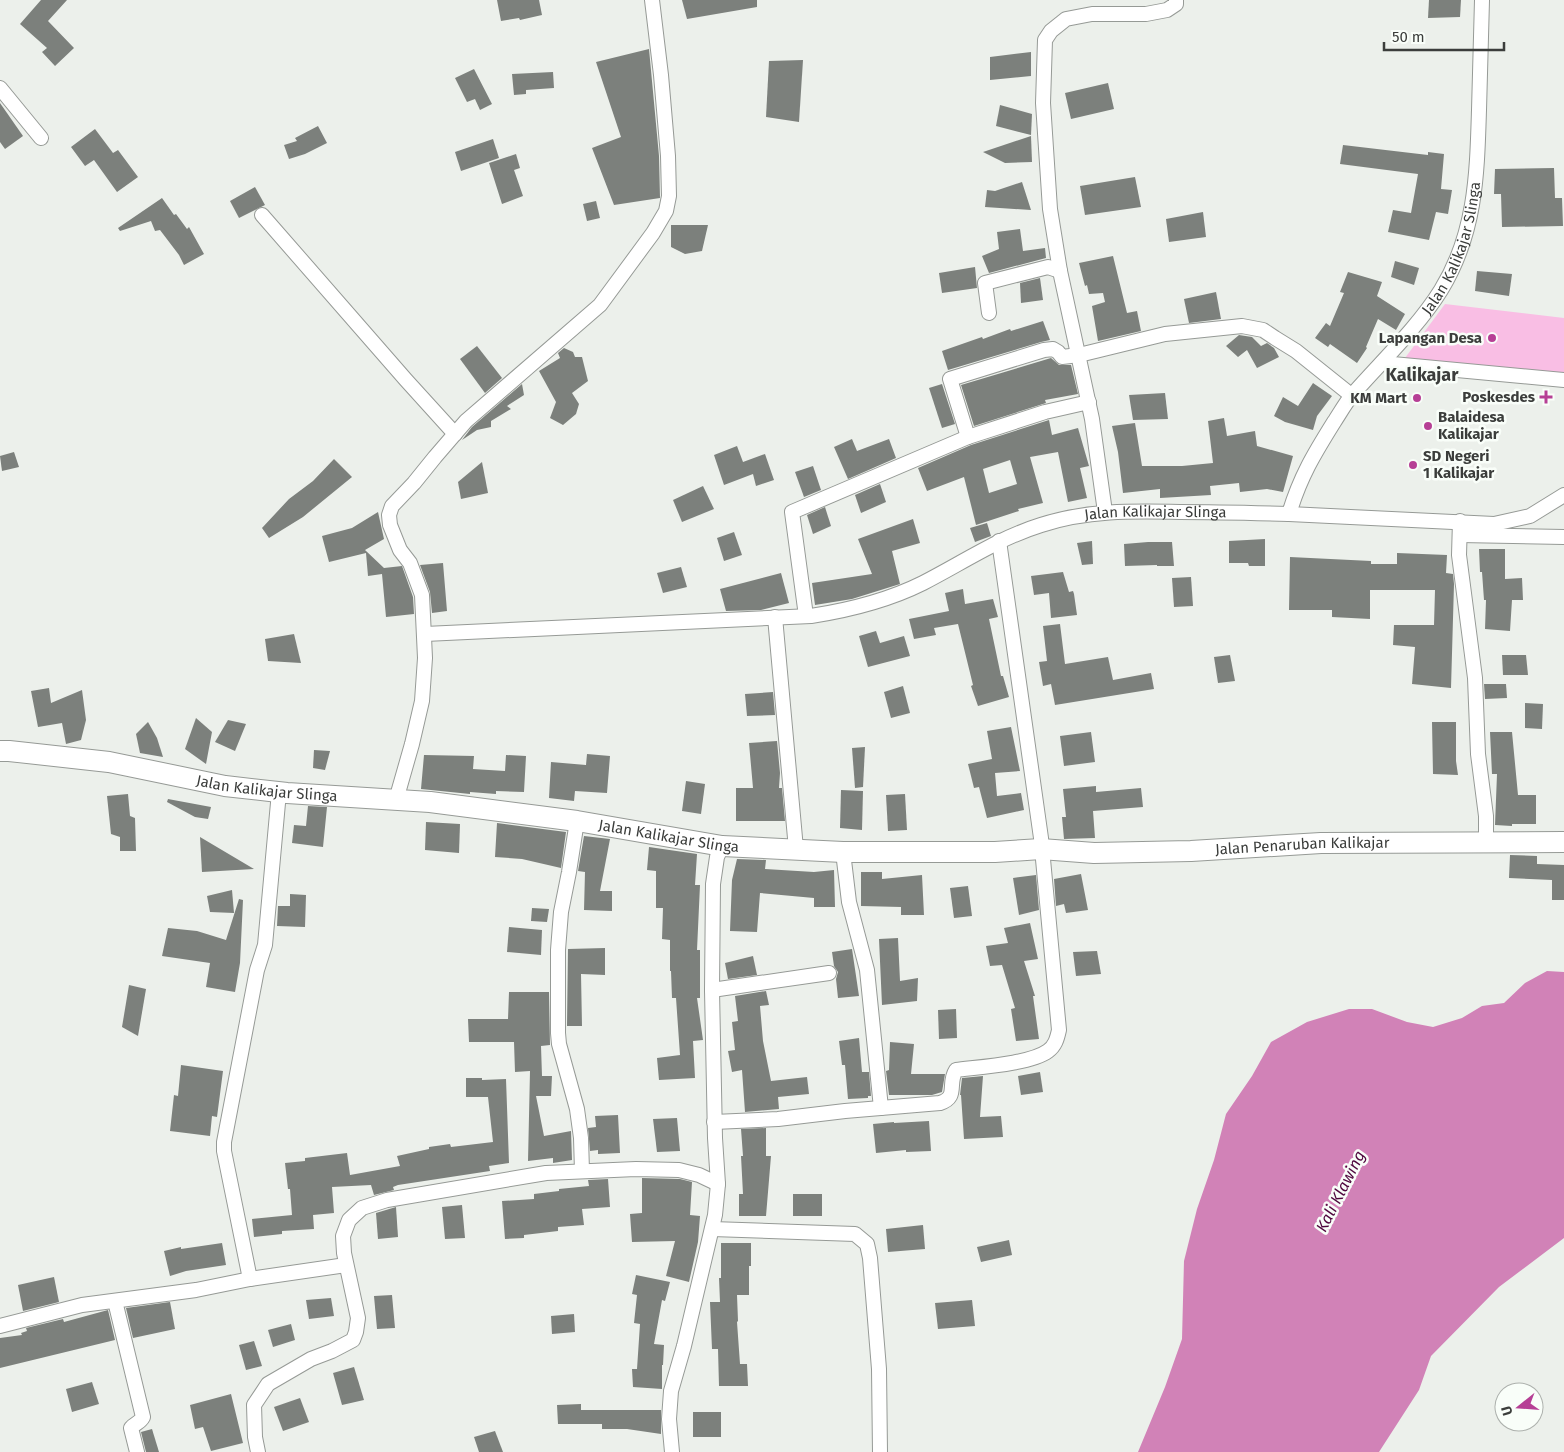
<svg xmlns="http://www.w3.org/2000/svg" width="1564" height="1452" font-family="'Fira Sans',sans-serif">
<rect width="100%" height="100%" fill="#ecf0eb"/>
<!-- green -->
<path fill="#f9bee4" d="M1445 304 1564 318V375L1405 358Z"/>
<!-- water -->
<path fill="#d182b7" d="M1547 971 1564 972V1238L1499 1287 1431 1356 1419 1390 1379 1452H1138L1165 1387 1182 1339 1184 1261 1197 1209 1214 1160 1226 1114 1252 1076 1271 1042 1307 1022 1349 1009H1372L1407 1022 1433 1027 1462 1018 1482 1006 1504 1003 1525 983Z"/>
<!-- building -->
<g fill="#7c807c" fill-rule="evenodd">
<path d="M41 0H67L48 21 74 48 55 66 42 52 47 48 20 24Z"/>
<path d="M497 0H539L542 15 520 20 519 18 501 21Z"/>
<path d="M682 0H757V7L687 19Z"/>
<path d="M1429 0H1461L1460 17 1428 18Z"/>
<path d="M649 49 659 156 660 198 614 205 592 148 621 137 596 62Z"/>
<path d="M1031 52V76L990 80V57Z"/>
<path d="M803 60 799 122 766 117 769 61Z"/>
<path d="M474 69 492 104 480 110 475 99 467 102 455 78Z"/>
<path d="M553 72 554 88 526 90V94L514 95 512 74Z"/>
<path d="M1108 83 1114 109 1071 119 1065 93Z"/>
<path d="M0 103 23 136 5 149 0 142Z"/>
<path d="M1000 105 1032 114 1031 135 996 126Z"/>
<path d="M318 126 327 143 305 154 289 159 284 145 297 141 295 138Z"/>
<path d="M95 129 113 153 118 150 138 177 117 192 94 160 85 166 71 147Z"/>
<path d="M1031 136 1032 162 1005 163 983 152Z"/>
<path d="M493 139 499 158 461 171 455 152Z"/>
<path d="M1343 145 1428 155V152L1444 154 1441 189 1452 190 1448 214 1436 212 1429 240 1388 232 1393 210 1411 213 1418 174 1340 164Z"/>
<path d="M516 154 520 168 514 170 523 196 502 204 489 163Z"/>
<path d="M1554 168 1555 198H1562L1563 226 1502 227 1501 194H1494L1495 169Z"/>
<path d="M1135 177 1141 207 1085 215 1080 186Z"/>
<path d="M1022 182 1031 210 985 207 987 190 995 191Z"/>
<path d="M255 187 265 205 239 218 230 201Z"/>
<path d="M162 198 174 215 176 214 187 229 189 227 204 254 184 265 179 255 160 230 155 231 151 221 120 231 118 228Z"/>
<path d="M596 201 600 218 587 221 583 204Z"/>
<path d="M1203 212 1206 237 1169 242 1166 219Z"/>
<path d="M671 225H708L702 251 685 254 671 247Z"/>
<path d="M1020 229 1023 251 1045 248 1046 258 989 273 982 256 999 249 997 232Z"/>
<path d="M1113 256 1127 313 1137 311 1141 331 1098 341 1092 306 1105 302 1103 293 1089 294 1087 285 1085 286 1079 263Z"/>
<path d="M1395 261 1419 268 1414 285 1391 277Z"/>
<path d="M975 267 977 288 942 293 939 273Z"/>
<path d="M1477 271 1512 274 1509 296 1475 291Z"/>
<path d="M1348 272 1382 282 1377 296 1405 314 1396 330 1378 319 1366 347 1367 348 1357 363 1330 344 1328 347 1315 338 1326 323 1330 326 1344 293 1340 292Z"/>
<path d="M1040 278 1043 300 1021 303 1020 283Z"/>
<path d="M1216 292 1221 319 1189 323 1184 299Z"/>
<path d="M1043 321 1050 340 1041 342 948 370 942 351 982 337 983 339 1010 329 1011 331Z"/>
<path d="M1239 335 1252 337 1261 346 1267 343 1274 348 1279 357 1257 368 1247 350 1238 357 1226 346Z"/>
<path d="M477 346 502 378 485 393 460 359Z"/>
<path d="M564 348 573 352 575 357H582L588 381 572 393 579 404 576 414 563 425 550 418 556 402 539 371 560 358 558 353Z"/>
<path d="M1051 358 1059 365H1071L1078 394 1045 400 1046 403 974 426 961 385Z"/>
<path d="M1313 383 1332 396 1317 416 1313 430 1285 422 1274 416 1283 397 1298 406Z"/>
<path d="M522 384 524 395 507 406 511 409 491 421V427L477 430 462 440 472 427Z"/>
<path d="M942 384 955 424 942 428 929 388Z"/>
<path d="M1165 393 1168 419 1133 420 1129 395Z"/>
<path d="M1224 418 1227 436 1255 431 1257 446 1293 456 1283 492 1267 489 1240 492 1239 483 1210 486 1211 495 1160 498V489L1123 493 1118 452 1112 426 1135 423 1142 466H1182L1213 463 1208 421Z"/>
<path d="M1049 420 1052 435 1078 428 1089 466 1080 468 1087 498 1068 502 1058 452 1030 457 1043 503 1018 509 1019 511 976 525 964 477 927 491 918 468 971 445ZM1010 460 1017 484 989 493 983 469Z"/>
<path d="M852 439 857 451 889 439 896 458 848 479 834 447Z"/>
<path d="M737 446 743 462 765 454 774 480 756 486 753 474 724 485 714 455Z"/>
<path d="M14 452 19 467 2 471 0 456Z"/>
<path d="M334 459 352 477 303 517 269 538 262 528 289 499 313 481Z"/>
<path d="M482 462 488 493 461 499 458 482Z"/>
<path d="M813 466 821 490 804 497 795 472Z"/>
<path d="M880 484 886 502 861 513 855 495Z"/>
<path d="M703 486 714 509 682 522 673 500Z"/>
<path d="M825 507 831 526 813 534 807 515Z"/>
<path d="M378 512 384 539 365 550 384 568 402 566 413 597 414 614 386 617 382 574 368 576 366 553 329 562 322 536 352 528Z"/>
<path d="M913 519 920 543 892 551 900 584 852 599 815 605 812 583 872 574 858 539Z"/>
<path d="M987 523 991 536 975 542 970 528Z"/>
<path d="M734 532 742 555 724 561 717 538Z"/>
<path d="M1265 539V566H1249L1248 563H1229V541Z"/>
<path d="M1092 541 1093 564 1082 565 1077 543Z"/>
<path d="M1148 542H1172L1174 566H1157V565L1125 566 1124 544Z"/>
<path d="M1479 549H1505V579L1522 578 1523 600H1512L1510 631 1485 629 1486 600H1484L1482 572H1480Z"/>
<path d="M1397 553 1447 555 1446 573 1453 574 1454 584 1451 688 1412 684 1415 647 1393 645 1394 625H1434L1435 590H1370V619L1332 617V610H1289L1290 557 1371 561V564H1397Z"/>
<path d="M443 563 447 611 432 613 430 592 420 565Z"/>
<path d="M681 567 687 587 663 593 657 573Z"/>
<path d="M1063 572 1069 592 1073 591 1074 594 1077 615 1051 618 1049 593 1034 595 1031 576Z"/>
<path d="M781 573 789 603 761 610 726 611 720 589Z"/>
<path d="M1191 577 1193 606 1174 607 1172 578Z"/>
<path d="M963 589 965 604 993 599 998 617 989 619 1001 676H1003L1009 697 978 706 971 686 973 685 958 624 934 628 936 635 914 639 909 619 949 611 945 593Z"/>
<path d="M1060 624 1065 664 1108 657 1113 680 1151 673 1154 689 1055 705 1051 684 1043 686 1039 662 1047 661 1043 626Z"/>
<path d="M876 631 880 643 904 636 910 656 868 667 859 636Z"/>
<path d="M294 634 301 663 268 661 265 639Z"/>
<path d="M1230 655 1235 681 1218 683 1214 657Z"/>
<path d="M1502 655H1526L1528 675H1503Z"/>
<path d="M1484 684H1506L1507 698 1485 699Z"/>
<path d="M903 686 910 713 891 718 884 692Z"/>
<path d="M49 688 51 703 82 690 86 720 81 740 66 744 62 723 38 727 31 691Z"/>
<path d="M773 692 775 715 747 716 745 694Z"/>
<path d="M1525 703 1543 704 1542 729 1525 728Z"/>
<path d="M196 718 212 732 206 764 185 749Z"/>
<path d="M228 720 246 724 235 751 215 742Z"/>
<path d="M148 722 157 738 163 757 140 753 136 734Z"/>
<path d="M1432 722H1456V761L1458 775 1433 774Z"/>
<path d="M1011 727 1020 771 995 773 997 796 1021 793 1024 810 987 818 979 787 974 788 968 764 992 759 987 731Z"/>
<path d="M1091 732 1095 762 1064 766 1060 736Z"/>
<path d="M1490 732H1512L1518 795H1536V824H1512V826L1495 825 1497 774H1492Z"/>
<path d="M777 741 780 773 779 788H782L785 821H736V788H753L749 743Z"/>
<path d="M865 747 863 787 855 788 852 748Z"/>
<path d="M314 750 330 751 325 770 313 768Z"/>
<path d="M587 754 610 756 607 793 575 791 574 801 549 798 551 762 586 765Z"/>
<path d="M424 755 474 756 473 769 505 771 506 755 526 756 524 792 496 791V794L470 792V794L421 789Z"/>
<path d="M686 781 705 784 701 814 682 811Z"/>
<path d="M1096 786V792L1141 788 1143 807 1093 811 1095 838 1064 839 1062 817H1066L1063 789Z"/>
<path d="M841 790 863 791 862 830 840 828Z"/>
<path d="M128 794 130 816 135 818 136 851H120V837L111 834 107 796Z"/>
<path d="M905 794 907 830 888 831 886 795Z"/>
<path d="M168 799 211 807 208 819 195 817 167 802Z"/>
<path d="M308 806 327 807 323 847 292 843 294 825 306 826Z"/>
<path d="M426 822 460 824 459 853 425 850Z"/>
<path d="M497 823 566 832 561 868 522 859 495 857Z"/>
<path d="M584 836 610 839 600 891H612V911L584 910 585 872 578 871Z"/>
<path d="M200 837 254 869 202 872Z"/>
<path d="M649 847 697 854 695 885H700L697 950H700V998H697L703 1040 693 1041 695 1078 659 1080 657 1058 680 1055 676 998H672L671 971H670V940L662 939 663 908H656V871L647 870Z"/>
<path d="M1510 855 1537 856V864L1564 865V900H1552V880L1509 878Z"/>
<path d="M737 859 766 860 765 869 814 872 834 870 835 907H814V898L760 893 757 932 730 931 732 880Z"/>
<path d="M861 872H882V879L922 875 924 915H901V907L861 906Z"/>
<path d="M1081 874 1088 910 1066 913 1064 904 1056 906 1054 879Z"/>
<path d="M1036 875 1039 910 1019 915 1013 878Z"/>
<path d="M968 886 972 916 954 918 950 888Z"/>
<path d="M232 890 234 913 210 912 207 896Z"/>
<path d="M290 894 306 895 305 927 277 926 278 906H290Z"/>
<path d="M239 899 243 900 240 963 235 992 206 987 210 963 162 956 168 928 197 931 226 940Z"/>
<path d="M532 908 549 909 547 922 531 921Z"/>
<path d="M1030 923 1038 959 1024 961 1035 996H1033L1039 1039 1016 1041 1011 1009 1015 1008 1002 965 990 966 986 946 1008 943 1004 928Z"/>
<path d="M509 927 542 930 541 955 507 952Z"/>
<path d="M898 938 900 981 918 978 917 1001 882 1005 879 939Z"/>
<path d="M605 948V975L581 974 582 1026H567L568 949Z"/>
<path d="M852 949 859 996 838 998 836 979 838 972 834 966 832 952Z"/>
<path d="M1097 951 1101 974 1076 976 1073 952Z"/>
<path d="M753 956 757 975 728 979 725 963Z"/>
<path d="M129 985 146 989 138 1036 122 1027Z"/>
<path d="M766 991 769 1005 760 1006 763 1041 771 1081 807 1077 809 1094 778 1097 779 1109 745 1112 742 1070 732 1072 728 1051 735 1050 732 1022 738 1021 735 996Z"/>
<path d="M509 992H549L550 1045 541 1046 542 1076H552L551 1096H536L544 1136 571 1131 572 1160 553 1163V1158L528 1161 530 1071 515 1072 514 1042H469L468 1019H508Z"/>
<path d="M956 1009 957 1038 939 1039 938 1010Z"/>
<path d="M859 1038 862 1072H869L871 1096H868V1098L848 1099 845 1065H842L839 1041Z"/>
<path d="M890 1042 914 1044 911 1074H945L942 1092 932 1095H889L886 1071 889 1070Z"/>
<path d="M181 1065 223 1071 217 1117 212 1116 210 1136 170 1131 174 1095 178 1096Z"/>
<path d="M1040 1072 1043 1092 1021 1095 1018 1076Z"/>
<path d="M983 1076 980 1117 1001 1116 1003 1137 964 1139 961 1095H960L962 1078Z"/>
<path d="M466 1078H482V1080L506 1079 509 1163 489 1166 490 1171 398 1185 393 1187 394 1190 374 1195 371 1185 332 1187 334 1213 313 1215 314 1229 282 1231V1234L254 1237 252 1219 292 1215 290 1189H288L285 1163 305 1161V1158L347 1153 350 1175 400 1166 397 1156 429 1149V1147L450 1144 451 1147 493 1142 488 1097H466Z"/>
<path d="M618 1115 620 1153 598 1154V1150L590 1151 588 1128 596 1127 595 1116Z"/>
<path d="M677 1118 680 1151 657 1152 653 1119Z"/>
<path d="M929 1121 931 1151 906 1152V1150L876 1153 873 1124 894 1122V1123Z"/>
<path d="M766 1128V1156H771L766 1216H739V1194H743L741 1156H743L741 1129Z"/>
<path d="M642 1178 680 1179 692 1182 690 1215 700 1216 698 1242 689 1282 666 1276 675 1241 632 1242 630 1214 642 1213Z"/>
<path d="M608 1179 610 1207 582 1209 584 1225 558 1227V1231L524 1235V1238L505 1239 502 1201 534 1199V1194L559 1191V1189L589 1186 588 1180Z"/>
<rect x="793" y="1194" width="29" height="22"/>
<path d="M462 1205 465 1238 445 1239 442 1207Z"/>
<path d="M396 1207 398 1237 378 1239 376 1213Z"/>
<path d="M923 1225 925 1249 888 1252 886 1229Z"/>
<path d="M1009 1240 1012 1255 981 1262 977 1247Z"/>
<path d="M222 1243 226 1265 186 1271 170 1276 164 1251 181 1247V1249Z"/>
<path d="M721 1243H751V1266H749V1295H737L738 1321 737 1322 740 1364H747L748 1386H719L718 1349H712L710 1302H720L719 1278H721Z"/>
<path d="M636 1275 670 1282 665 1301 662 1300 654 1344 664 1345 663 1365H662V1389L633 1387 632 1369H637L640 1324 634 1323 637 1295 632 1294Z"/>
<path d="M54 1277 59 1302 23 1311 18 1285Z"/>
<path d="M392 1295 395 1328 377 1329 374 1296Z"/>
<path d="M331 1298 334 1316 309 1319 306 1300Z"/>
<path d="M972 1300 975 1326 938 1329 935 1303Z"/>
<path d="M170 1302 175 1329 133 1338 126 1308Z"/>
<path d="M108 1310 115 1340 0 1368V1338L22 1335 21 1333 27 1331 26 1328 63 1319 64 1322Z"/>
<path d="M574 1314 575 1332 552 1334 551 1316Z"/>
<path d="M291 1324 295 1340 273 1347 268 1330Z"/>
<path d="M254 1341 262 1366 246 1370 239 1345Z"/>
<path d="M354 1367 364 1400 342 1405 333 1373Z"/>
<path d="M92 1382 99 1404 72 1412 66 1389Z"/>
<path d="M231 1394 243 1443 211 1451 203 1427 195 1429 190 1405Z"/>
<path d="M300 1398 309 1422 283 1431 274 1407Z"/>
<path d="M581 1404V1410H661V1434L627 1429H602V1424H558L557 1405Z"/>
<rect x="693" y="1412" width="28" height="25"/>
<path d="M152 1429 159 1452H146L141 1432Z"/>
<path d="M495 1431 503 1452H479L474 1437Z"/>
</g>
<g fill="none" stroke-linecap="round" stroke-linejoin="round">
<!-- street casing -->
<g stroke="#969a96" stroke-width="16">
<g id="street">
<path d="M0 88 41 138"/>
<path d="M262 215 406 380 455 434"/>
<path d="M989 313 985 283 1048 267 1060 271"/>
<path d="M1382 363 1564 380"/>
<path d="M968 437 950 379 1044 350 1053 349 1058 352 1062 357 1079 355 1165 334 1242 326 1263 330 1275 338 1296 351 1351 395"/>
<path d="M1105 512 1092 419 1060 271 1050 209 1043 103 1045 40 1051 31 1066 19 1092 14H1146L1167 10 1176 4V0"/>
<path d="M1289 514 1494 524 1530 516 1564 495"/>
<path d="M1460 521 1459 555 1475 678 1478 754 1486 816V842"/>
<path d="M1460 535 1564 537"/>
<path d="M806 616 792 512 968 437 1045 412 1089 402"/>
<path d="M775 617 796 849"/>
<path id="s1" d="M425 634 811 616C850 610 887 601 923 583 962 563 999 538 1041 525 1087 510 1132 511 1180 512 1216 512 1253 513 1289 514 1300 477 1314 454 1334 422 1340 413 1346 402 1353 394 1382 361 1418 327 1441 290 1476 233 1477 174 1479 110 1480 73 1481 37 1482 0"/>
<path d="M396 800 412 744 422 701 425 658 422 595 410 563 400 550 390 525 389 515 392 506 414 483 435 457 466 421 600 305 653 233 666 211 669 196 668 156 661 75 652 0"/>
<path d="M577 821 569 872 561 912 558 950V1033L559 1044 577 1109 581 1138 582 1171"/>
<path d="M843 852 849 902 867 970 881 1108"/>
<path d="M712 990 829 973"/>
<path d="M714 1122 778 1119 845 1111 940 1103C959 1097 947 1084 956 1070 979 1067 1030 1064 1048 1051 1055 1046 1057 1039 1059 1030L1041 838 999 541"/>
<path d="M712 1229 855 1234 867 1244 870 1258 879 1369 880 1452"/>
<path d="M250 1279 224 1151V1142L257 970 265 945 279 792"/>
<path d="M115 1301 143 1417C140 1423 135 1423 131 1428L137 1452"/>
<path d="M0 1326 82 1305 196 1290 250 1279 346 1265"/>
<path d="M258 1452 255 1437 254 1405 268 1384 311 1359 332 1351 353 1340 356 1332 358 1318 344 1253 343 1236 349 1220 362 1208 387 1200 546 1173 636 1169 679 1170 699 1175 718 1184"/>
<path d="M672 1452 669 1419 671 1391 684 1346 715 1215 718 1184 715 1138 712 990 713 884 717 857 722 846"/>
</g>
</g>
<!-- secondary casing -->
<g stroke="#969a96" stroke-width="22">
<g id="secondary">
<path id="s2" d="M0 751H9L109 762 225 786 287 793 430 802 577 821 722 846 843 852H995L1041 849 1094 853 1191 851 1321 843 1564 842"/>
</g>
</g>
<!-- street -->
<use href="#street" stroke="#fff" stroke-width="14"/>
<!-- secondary -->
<use href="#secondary" stroke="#fff" stroke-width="20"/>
</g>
<!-- markers -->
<g fill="#b63f95" stroke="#f9fef9" stroke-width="2">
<circle cx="1492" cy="338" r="5"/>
<path d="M1543.5 389.5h5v5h5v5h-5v5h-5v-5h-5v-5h5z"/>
<circle cx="1417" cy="398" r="5"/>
<circle cx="1428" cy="426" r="5"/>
<circle cx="1413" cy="465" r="5"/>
</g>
<g text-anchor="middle" stroke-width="5" stroke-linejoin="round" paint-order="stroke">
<!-- street labels -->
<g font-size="15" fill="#3b3d3b" stroke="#f9fef9">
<text dy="5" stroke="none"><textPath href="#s1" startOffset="1201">Jalan Kalikajar Slinga</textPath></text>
<text dy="5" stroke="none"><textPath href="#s1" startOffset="751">Jalan Kalikajar Slinga</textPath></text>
<text dy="5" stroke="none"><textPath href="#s2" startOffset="270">Jalan Kalikajar Slinga</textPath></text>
<text dy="5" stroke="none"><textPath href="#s2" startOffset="675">Jalan Kalikajar Slinga</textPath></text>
<text dy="5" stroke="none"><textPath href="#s2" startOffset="1310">Jalan Penaruban Kalikajar</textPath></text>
</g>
<!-- poi labels -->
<g font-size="15" font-weight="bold" fill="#3b3d3b" stroke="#f9fef9" text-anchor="end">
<text x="1482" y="343">Lapangan Desa</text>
<text x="1535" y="402">Poskesdes</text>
<text x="1407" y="403">KM Mart</text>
<text x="1438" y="422" text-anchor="start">Balaidesa<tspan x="1438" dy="17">Kalikajar</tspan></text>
<text x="1423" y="461" text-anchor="start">SD Negeri<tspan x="1423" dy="17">1 Kalikajar</tspan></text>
</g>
<!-- water labels -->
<g font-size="16" font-style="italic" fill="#4f073e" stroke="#f9fef9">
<text transform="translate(1340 1191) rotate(-63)" y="6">Kali Klawing</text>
</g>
<!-- quarter labels -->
<g font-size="18" font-weight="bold" fill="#3b3d3b" stroke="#f9fef9">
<text x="1422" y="381">Kalikajar</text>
</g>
</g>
<!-- north arrow -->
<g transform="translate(1519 1407) rotate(253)"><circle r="24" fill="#f9fef9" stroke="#adb1ad"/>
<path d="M0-4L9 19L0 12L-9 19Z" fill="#b63f95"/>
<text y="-8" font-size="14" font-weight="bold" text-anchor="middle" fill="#3b3d3b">U</text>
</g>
<!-- scale -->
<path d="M1384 42v8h120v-8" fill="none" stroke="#3b3d3b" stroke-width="2.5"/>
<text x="1392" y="42" font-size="15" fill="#3b3d3b" stroke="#f9fef9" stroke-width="4" paint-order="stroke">50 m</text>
</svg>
